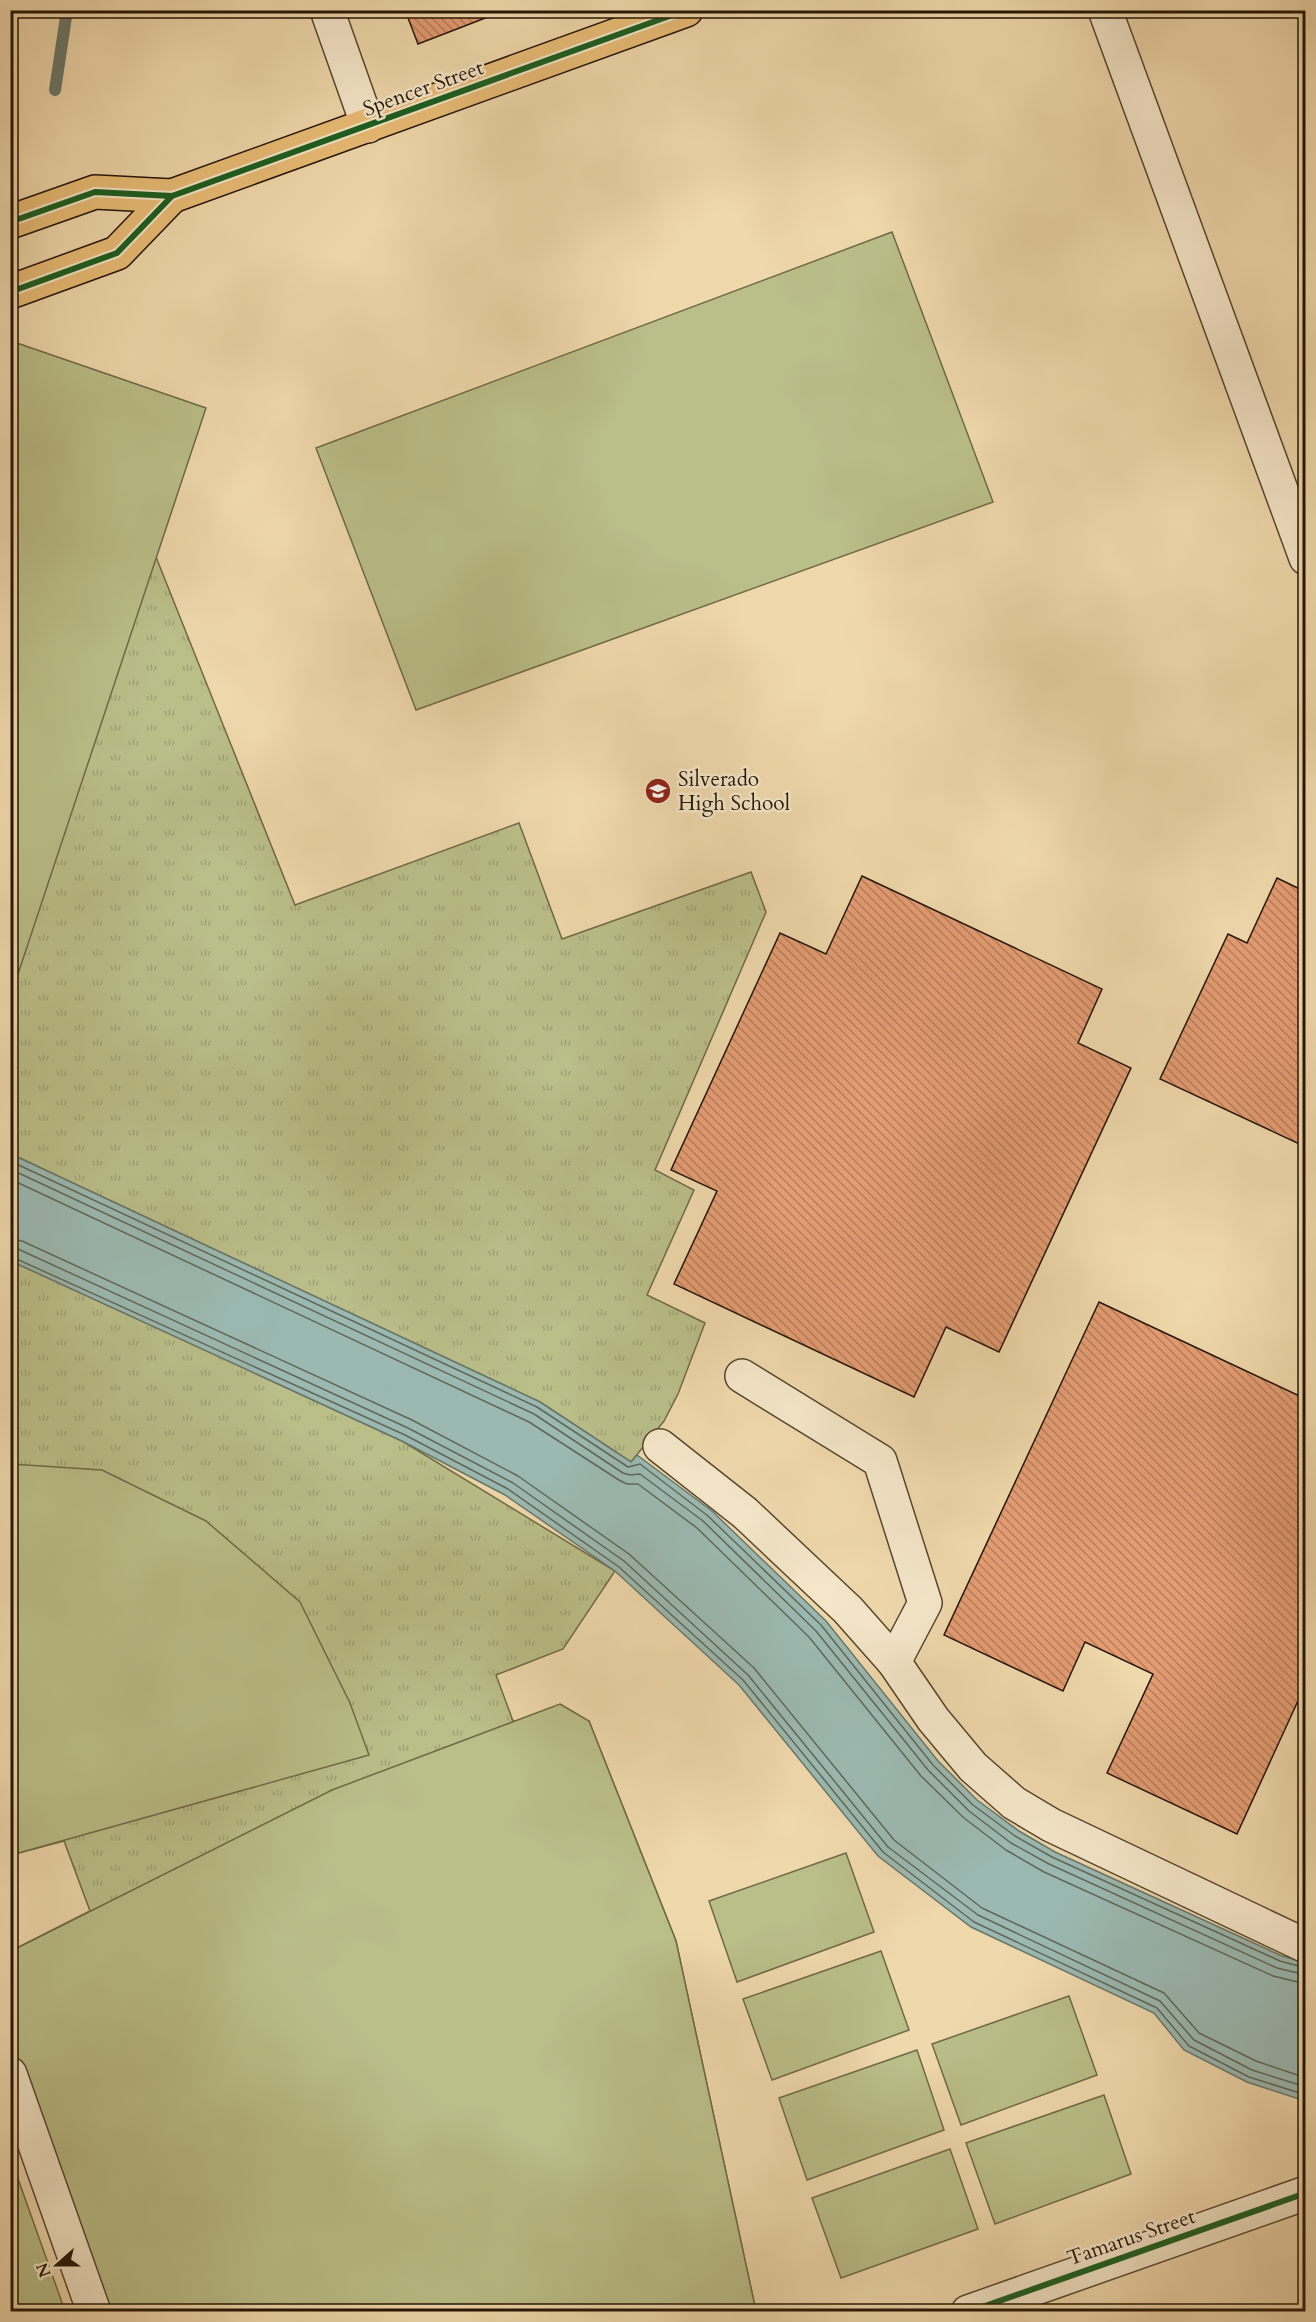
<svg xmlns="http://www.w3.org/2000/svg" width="1316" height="2322" font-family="Cardo,serif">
<defs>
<pattern id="grass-tufts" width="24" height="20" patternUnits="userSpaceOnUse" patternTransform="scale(1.5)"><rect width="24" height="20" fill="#babe89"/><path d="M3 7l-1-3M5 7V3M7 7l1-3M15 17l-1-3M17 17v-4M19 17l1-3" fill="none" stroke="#a0a275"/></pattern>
<pattern id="building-back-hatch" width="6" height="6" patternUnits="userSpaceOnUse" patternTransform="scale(1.5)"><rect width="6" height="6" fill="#e49c73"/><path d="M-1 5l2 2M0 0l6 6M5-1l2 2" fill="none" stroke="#b97e5c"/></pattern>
</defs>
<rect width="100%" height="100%" fill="#efd8ac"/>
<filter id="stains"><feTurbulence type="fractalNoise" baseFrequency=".00333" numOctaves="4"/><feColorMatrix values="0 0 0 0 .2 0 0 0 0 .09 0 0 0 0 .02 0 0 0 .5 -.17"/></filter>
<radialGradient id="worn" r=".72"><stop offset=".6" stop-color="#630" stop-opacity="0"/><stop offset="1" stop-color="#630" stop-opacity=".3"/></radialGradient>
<!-- grass -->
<g fill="url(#grass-tufts)" stroke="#6f6a46" stroke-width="1.5">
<path d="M152 547 295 905 519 823 562 939 751 872 766 912 655 1170 694 1190 647 1295 705 1323 678 1394 664 1421 631 1462 540 1402 11 1154V968Z"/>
<path d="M11 1261 402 1441 615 1571 563 1649 496 1675 513 1721H589L676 1941 756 2311H113L11 2049V1951L90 1911 64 1841 15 1854 11 1852Z"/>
</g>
<!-- park -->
<g fill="#babe89" stroke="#6f6a46" stroke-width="1.5">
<path d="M892 232 993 502 416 710 316 448Z"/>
<path d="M11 341 206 408 11 995 10 341Z"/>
<path d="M11 1464 102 1470 206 1521 300 1602 350 1703 369 1755 15 1854 11 1852Z"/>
<path d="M560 1704 589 1721 676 1941 756 2311H113L97 2287 11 2049V1951L332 1790Z"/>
<path d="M846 1853 874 1932 737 1982 709 1901Z"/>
<path d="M881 1951 909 2030 772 2080 743 1999Z"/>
<path d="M1069 1996 1097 2075 961 2125 932 2044Z"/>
<path d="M917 2050 944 2130 807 2180 779 2098Z"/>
<path d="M1104 2095 1131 2174 995 2224 966 2143Z"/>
<path d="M950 2149 978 2229 841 2278 812 2198Z"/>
<path d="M11 2159 65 2311H11Z"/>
</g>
<!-- water -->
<path fill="#9bb9b1" stroke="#6b776b" stroke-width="1.5" d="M11 1154 540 1402 631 1462 637 1455 712 1511 826 1621 938 1761 977 1800 1019 1831 1055 1852 1282 1956 1305 1962V2101L1247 2082 1184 2050 1154 2013 971 1927 878 1856 739 1685 615 1571 505 1495 402 1441 11 1261Z"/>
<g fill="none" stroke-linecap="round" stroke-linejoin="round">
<!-- shore -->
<g stroke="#60675a" stroke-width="1.5">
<path d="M10 1161 537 1407 628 1467 640 1464 708 1516 821 1625 933 1765 973 1805 1015 1836 1052 1857 1280 1961 1306 1968"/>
<path d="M10 1169 534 1414 623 1473 630 1475 640 1474 703 1521 816 1631 928 1770 969 1811 1011 1843 1049 1864 1277 1968 1306 1975"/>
<path d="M10 1179 529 1422 619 1480 627 1484H638L697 1528 809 1637 921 1776 964 1818 1006 1850 1044 1872 1273 1976 1306 1984"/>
<path d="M10 1239 22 1241 412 1420 518 1476 629 1554 754 1668 894 1840 982 1908 1164 1993 1199 2033 1256 2061 1306 2078"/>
<path d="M10 1248 18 1249 408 1428 513 1483 624 1561 748 1675 888 1847 978 1915 1160 2001 1194 2040 1252 2070 1306 2087"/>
<path d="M10 1256 405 1435 508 1489 619 1567 743 1680 883 1852 974 1922 1157 2008 1189 2046 1249 2077 1306 2095"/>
</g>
<!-- stream -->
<path stroke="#6b776b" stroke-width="12" d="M55 90 67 10"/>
</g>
<!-- building -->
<g fill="url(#building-back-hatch)" stroke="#241503" stroke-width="1.5">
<path d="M405 10H506L418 44Z"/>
<path d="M862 876 1102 989 1078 1043 1131 1068 999 1352 946 1327 914 1397 674 1284 717 1191 671 1170 780 933 826 954Z"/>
<path d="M1277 878 1306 892V1147L1160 1079 1228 934 1247 943Z"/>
<path d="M1099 1302 1306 1399V1707L1297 1703 1237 1834 1107 1773 1153 1674 1085 1642 1063 1691 944 1635Z"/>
</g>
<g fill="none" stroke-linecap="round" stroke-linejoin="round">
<!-- minor casing -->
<g stroke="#57462d" stroke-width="36">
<g id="minor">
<path d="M327 10 368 126"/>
<path d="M1105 10 1306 558"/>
<path d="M742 1376 880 1461 925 1603 894 1662"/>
<path d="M660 1446 745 1513 848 1610 894 1662 933 1719 973 1767 1014 1803 1051 1825 1306 1946"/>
<path d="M10 2074 94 2312"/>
<path d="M968 2312 1306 2193"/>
</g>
</g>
<!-- major casing -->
<g stroke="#241503" stroke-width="36">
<g id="major">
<path d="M10 222 95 192 172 196 686 10"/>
<path d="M10 292 117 253 172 196"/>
</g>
</g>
<!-- minor -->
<use href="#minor" stroke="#f5e6c9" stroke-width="33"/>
<!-- major -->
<use href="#major" stroke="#e8bc76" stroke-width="33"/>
<!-- cycleway casing -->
<g stroke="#f5e6c9" stroke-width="10">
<g id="cycleway">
<path d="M10 222 95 192 172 196 686 10"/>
<path d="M10 292 117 253 172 196"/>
<path d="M968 2312 1306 2193"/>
</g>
</g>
<!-- cycleway -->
<use href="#cycleway" stroke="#1b5e20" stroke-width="6"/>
</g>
<!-- icons -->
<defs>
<g id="school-disc" transform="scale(1.35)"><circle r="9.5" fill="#8f2418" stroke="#f5e6c9"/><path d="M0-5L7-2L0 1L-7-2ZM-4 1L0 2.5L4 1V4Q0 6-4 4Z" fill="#fff"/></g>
</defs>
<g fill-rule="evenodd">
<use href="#school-disc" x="658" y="791"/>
</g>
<g text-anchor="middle" stroke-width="5" stroke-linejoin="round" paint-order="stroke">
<!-- street labels -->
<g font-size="21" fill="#241503" stroke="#f5e6c9">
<text transform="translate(423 88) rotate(-20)" y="7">Spencer Street</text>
<text transform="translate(1131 2237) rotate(-19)" y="7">Tamarus Street</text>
</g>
<!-- poi labels -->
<g font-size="21" fill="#241503" stroke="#f5e6c9" text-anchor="start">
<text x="678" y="786">Silverado<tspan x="678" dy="24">High School</tspan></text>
</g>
</g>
<!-- margin -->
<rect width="1316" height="2322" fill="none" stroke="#efd8ac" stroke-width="36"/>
<rect x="12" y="12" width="1292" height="2298" fill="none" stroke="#241503" stroke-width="3"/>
<rect x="18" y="18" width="1280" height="2286" fill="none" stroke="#241503" stroke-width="1.5"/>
<!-- north arrow -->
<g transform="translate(57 2265) rotate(249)" stroke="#f5e6c9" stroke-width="4.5" paint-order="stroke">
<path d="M0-4.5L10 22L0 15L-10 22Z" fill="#241503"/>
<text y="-9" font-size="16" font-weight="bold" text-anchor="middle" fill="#241503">N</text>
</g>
<rect width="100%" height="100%" filter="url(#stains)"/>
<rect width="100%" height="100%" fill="url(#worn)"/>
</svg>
